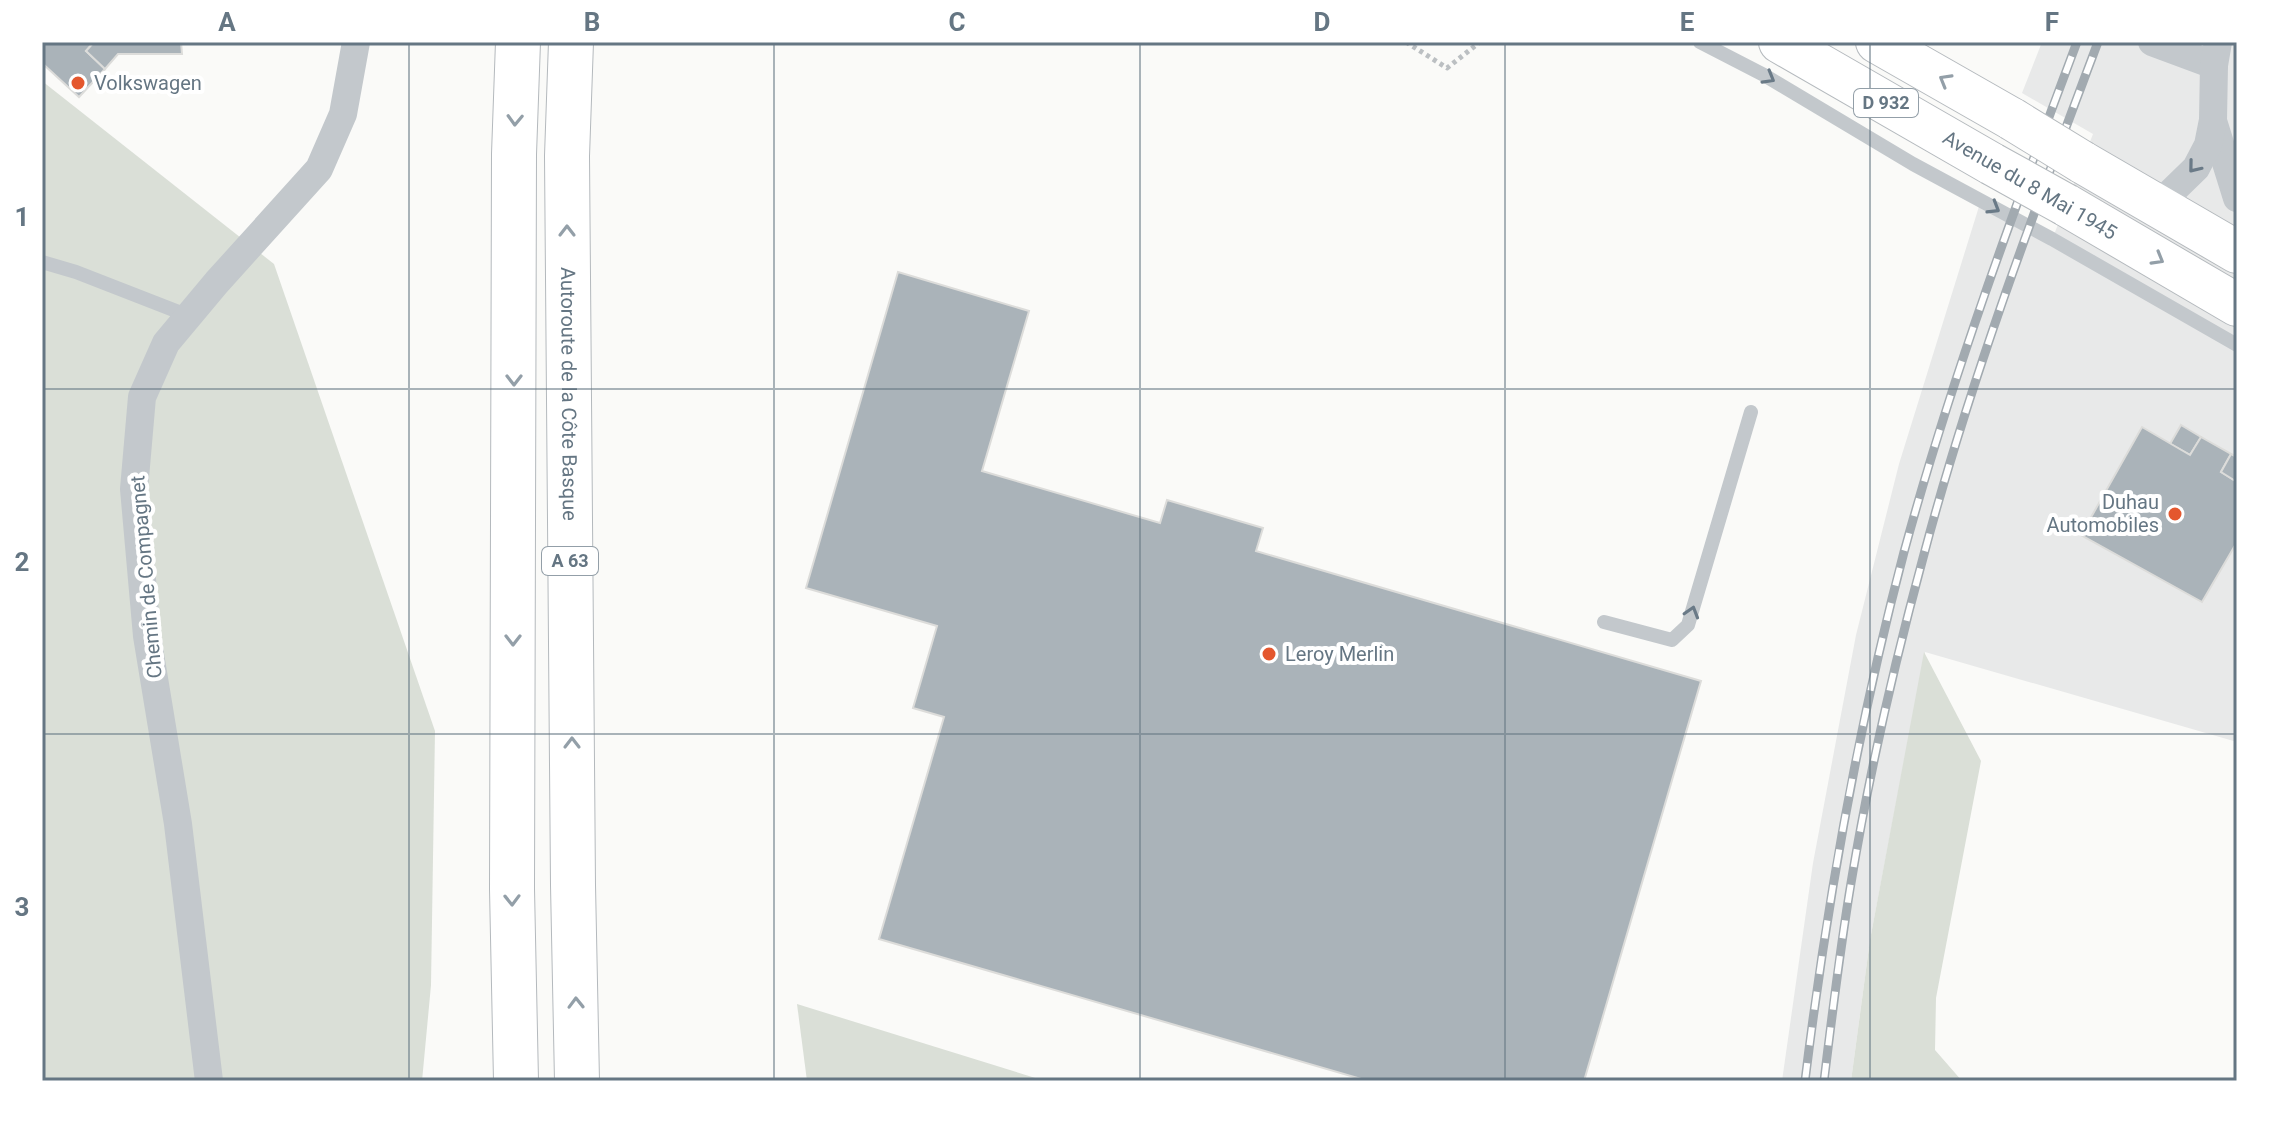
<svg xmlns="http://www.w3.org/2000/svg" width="2279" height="1123" font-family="Roboto,sans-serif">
<rect width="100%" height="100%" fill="#fafaf8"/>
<!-- built -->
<path fill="#e8e9e9" d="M2042 42H2237V742L1925 652 1870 940 1851 1081H1782L1813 863 1856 635 1899 464 1981 200 2050 245 2093 134 2022 93Z"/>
<!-- green -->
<g fill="#dadfd7">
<path d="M42 81 274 264 435 731 431 985 422 1081H42Z"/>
<path d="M1924 652 1981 761 1936 998 1935 1050 1962 1081H1851L1870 940Z"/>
<path d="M797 1004 1045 1081H807Z"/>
</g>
<!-- building -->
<g fill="#aab3b9" stroke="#dcdcda" stroke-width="2">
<path d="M42 42H94L86 51 105 69 79 97 42 63Z"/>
<path d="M94 42H181L182 54H118L105 69 86 51Z"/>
<path d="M898 272 1029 311 982 471 1160 523 1167 500 1263 528 1256 551 1701 681 1584 1081H1368L879 939 944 717 913 708 937 626 806 588Z"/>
<path d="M2181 425 2201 437 2190 455 2170 444Z"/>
<path d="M2142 427 2190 455 2201 437 2231 454 2221 472 2237 482V542L2202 602 2081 535Z"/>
<path d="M2231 454 2237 457V482L2221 472Z"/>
</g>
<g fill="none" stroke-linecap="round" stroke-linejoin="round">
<!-- primary casing -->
<g stroke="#b5babe" stroke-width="44">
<g id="primary">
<path d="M1780 42 1992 164"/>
<path d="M1877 42 2012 119"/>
<path d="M2082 162 2237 252"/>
<path d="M2066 205 2237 305"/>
</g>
</g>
<!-- highway casing -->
<g stroke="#b4b9bd" stroke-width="46">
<g id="highway">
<path id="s1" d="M571 42 567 156 573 885 577 1081"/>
<path d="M516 1081 512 889 514 154 518 42"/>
</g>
</g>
<!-- path -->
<path stroke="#bbbfc2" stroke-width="5" stroke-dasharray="4 4" stroke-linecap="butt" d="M1406 42 1447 68 1480 42"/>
<!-- lane -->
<g stroke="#c3c8cc" stroke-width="14">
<path d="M1700 42 1764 75 1913 164 2052 239 2237 345"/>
<path d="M42 262 76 272 189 316"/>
<path d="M1604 622 1672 640 1688 625 1751 412"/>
</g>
<!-- street -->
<g stroke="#c3c8cc" stroke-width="28">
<path d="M2152 42 2214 65"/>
<path d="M2213 121 2237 198"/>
<path d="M2158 205 2196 168 2208 145 2213 120 2214 65 2218 42"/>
<path d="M209 1081 178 824 147 636 134 489 142 397 166 343 217 282 319 169 343 114 356 42"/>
</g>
<!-- primary -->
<use href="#primary" stroke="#fff" stroke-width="42"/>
<!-- highway -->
<use href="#highway" stroke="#fff" stroke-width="44"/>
<!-- rail casing -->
<g stroke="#a2aab0" stroke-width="9">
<g id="rail">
<path d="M1805 1081C1827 902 1858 726 1904 552 1951 379 2014 210 2077 42"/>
<path d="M1824 1081C1832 1015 1840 949 1851 883 1869 774 1894 665 1923 558 1969 383 2034 212 2098 42"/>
</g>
</g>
<!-- rail -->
<use href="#rail" stroke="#fff" stroke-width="6" stroke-dasharray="18" stroke-linecap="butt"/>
<!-- primary-bridge casing -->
<g stroke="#b5babe" stroke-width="44" stroke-linecap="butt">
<g id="primary-bridge">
<path d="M2012 119 2082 162"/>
<path d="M1992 164 2066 205"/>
</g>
</g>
<!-- primary-bridge -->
<use href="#primary-bridge" stroke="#fff" stroke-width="42"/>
</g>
<!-- one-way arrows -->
<defs><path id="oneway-chevron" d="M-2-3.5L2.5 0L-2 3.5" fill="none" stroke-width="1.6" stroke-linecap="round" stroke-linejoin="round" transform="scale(2)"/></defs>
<g stroke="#6a7a87">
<use href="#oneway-chevron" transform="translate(1769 78) rotate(30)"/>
<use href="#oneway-chevron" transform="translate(2194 167) rotate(129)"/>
<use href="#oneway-chevron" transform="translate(1994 208) rotate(31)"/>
<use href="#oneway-chevron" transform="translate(1692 612) rotate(-73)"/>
</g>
<g stroke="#939fa8">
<use href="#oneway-chevron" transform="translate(1945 80) rotate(-150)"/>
<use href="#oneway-chevron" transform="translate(515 120) rotate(92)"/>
<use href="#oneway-chevron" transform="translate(567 231) rotate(-90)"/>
<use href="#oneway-chevron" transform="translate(2158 259) rotate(30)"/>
<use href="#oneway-chevron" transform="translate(514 380) rotate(90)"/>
<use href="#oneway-chevron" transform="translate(513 640) rotate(90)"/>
<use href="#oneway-chevron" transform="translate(572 743) rotate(-90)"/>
<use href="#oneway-chevron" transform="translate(512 900) rotate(89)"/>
<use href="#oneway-chevron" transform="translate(576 1003) rotate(-91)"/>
</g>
<!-- grid -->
<path fill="none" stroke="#657683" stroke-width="2" stroke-opacity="0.55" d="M409 42V1081M774 42V1081M1140 42V1081M1505 42V1081M1870 42V1081M42 389H2237M42 734H2237"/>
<!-- markers -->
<g fill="#e4572e" stroke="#fff" stroke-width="3">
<circle cx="78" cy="83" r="8"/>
<circle cx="2175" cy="514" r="8"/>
<circle cx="1269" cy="654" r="8"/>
</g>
<g text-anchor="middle" stroke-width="8" stroke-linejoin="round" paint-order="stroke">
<!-- shield labels -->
<g fill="#fff" stroke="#939fa8" stroke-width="2">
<rect x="1854" y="89" width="64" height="28" rx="6"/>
<rect x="542" y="547" width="56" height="28" rx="6"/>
</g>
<g font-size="18" font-weight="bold" fill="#657683">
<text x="1886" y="109">D 932</text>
<text x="570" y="567">A 63</text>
</g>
<!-- poi labels -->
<g font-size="20" fill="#657683" stroke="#fff" text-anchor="start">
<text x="94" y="90">Volkswagen</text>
<text x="2159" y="509" text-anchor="end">Duhau<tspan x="2159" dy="23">Automobiles</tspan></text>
<text x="1285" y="661">Leroy Merlin</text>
</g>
<!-- street labels -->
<g font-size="20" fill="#657683" stroke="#fff">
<text transform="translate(2030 185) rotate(30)" y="7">Avenue du 8 Mai 1945</text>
<text dy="7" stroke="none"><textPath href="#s1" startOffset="352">Autoroute de la Côte Basque</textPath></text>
<text transform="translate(146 577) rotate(-95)" y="7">Chemin de Compagnet</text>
</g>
</g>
<!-- border -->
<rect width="2279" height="1123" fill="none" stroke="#ffffff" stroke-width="88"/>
<rect x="44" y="44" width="2191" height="1035" fill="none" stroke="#657683" stroke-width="3"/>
<g font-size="26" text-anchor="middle" font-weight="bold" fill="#657683">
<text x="227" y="31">A</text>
<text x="592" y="31">B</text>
<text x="957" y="31">C</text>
<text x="1322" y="31">D</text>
<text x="1687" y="31">E</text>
<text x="2052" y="31">F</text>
<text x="22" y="226">1</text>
<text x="22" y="571">2</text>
<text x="22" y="916">3</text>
</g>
</svg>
